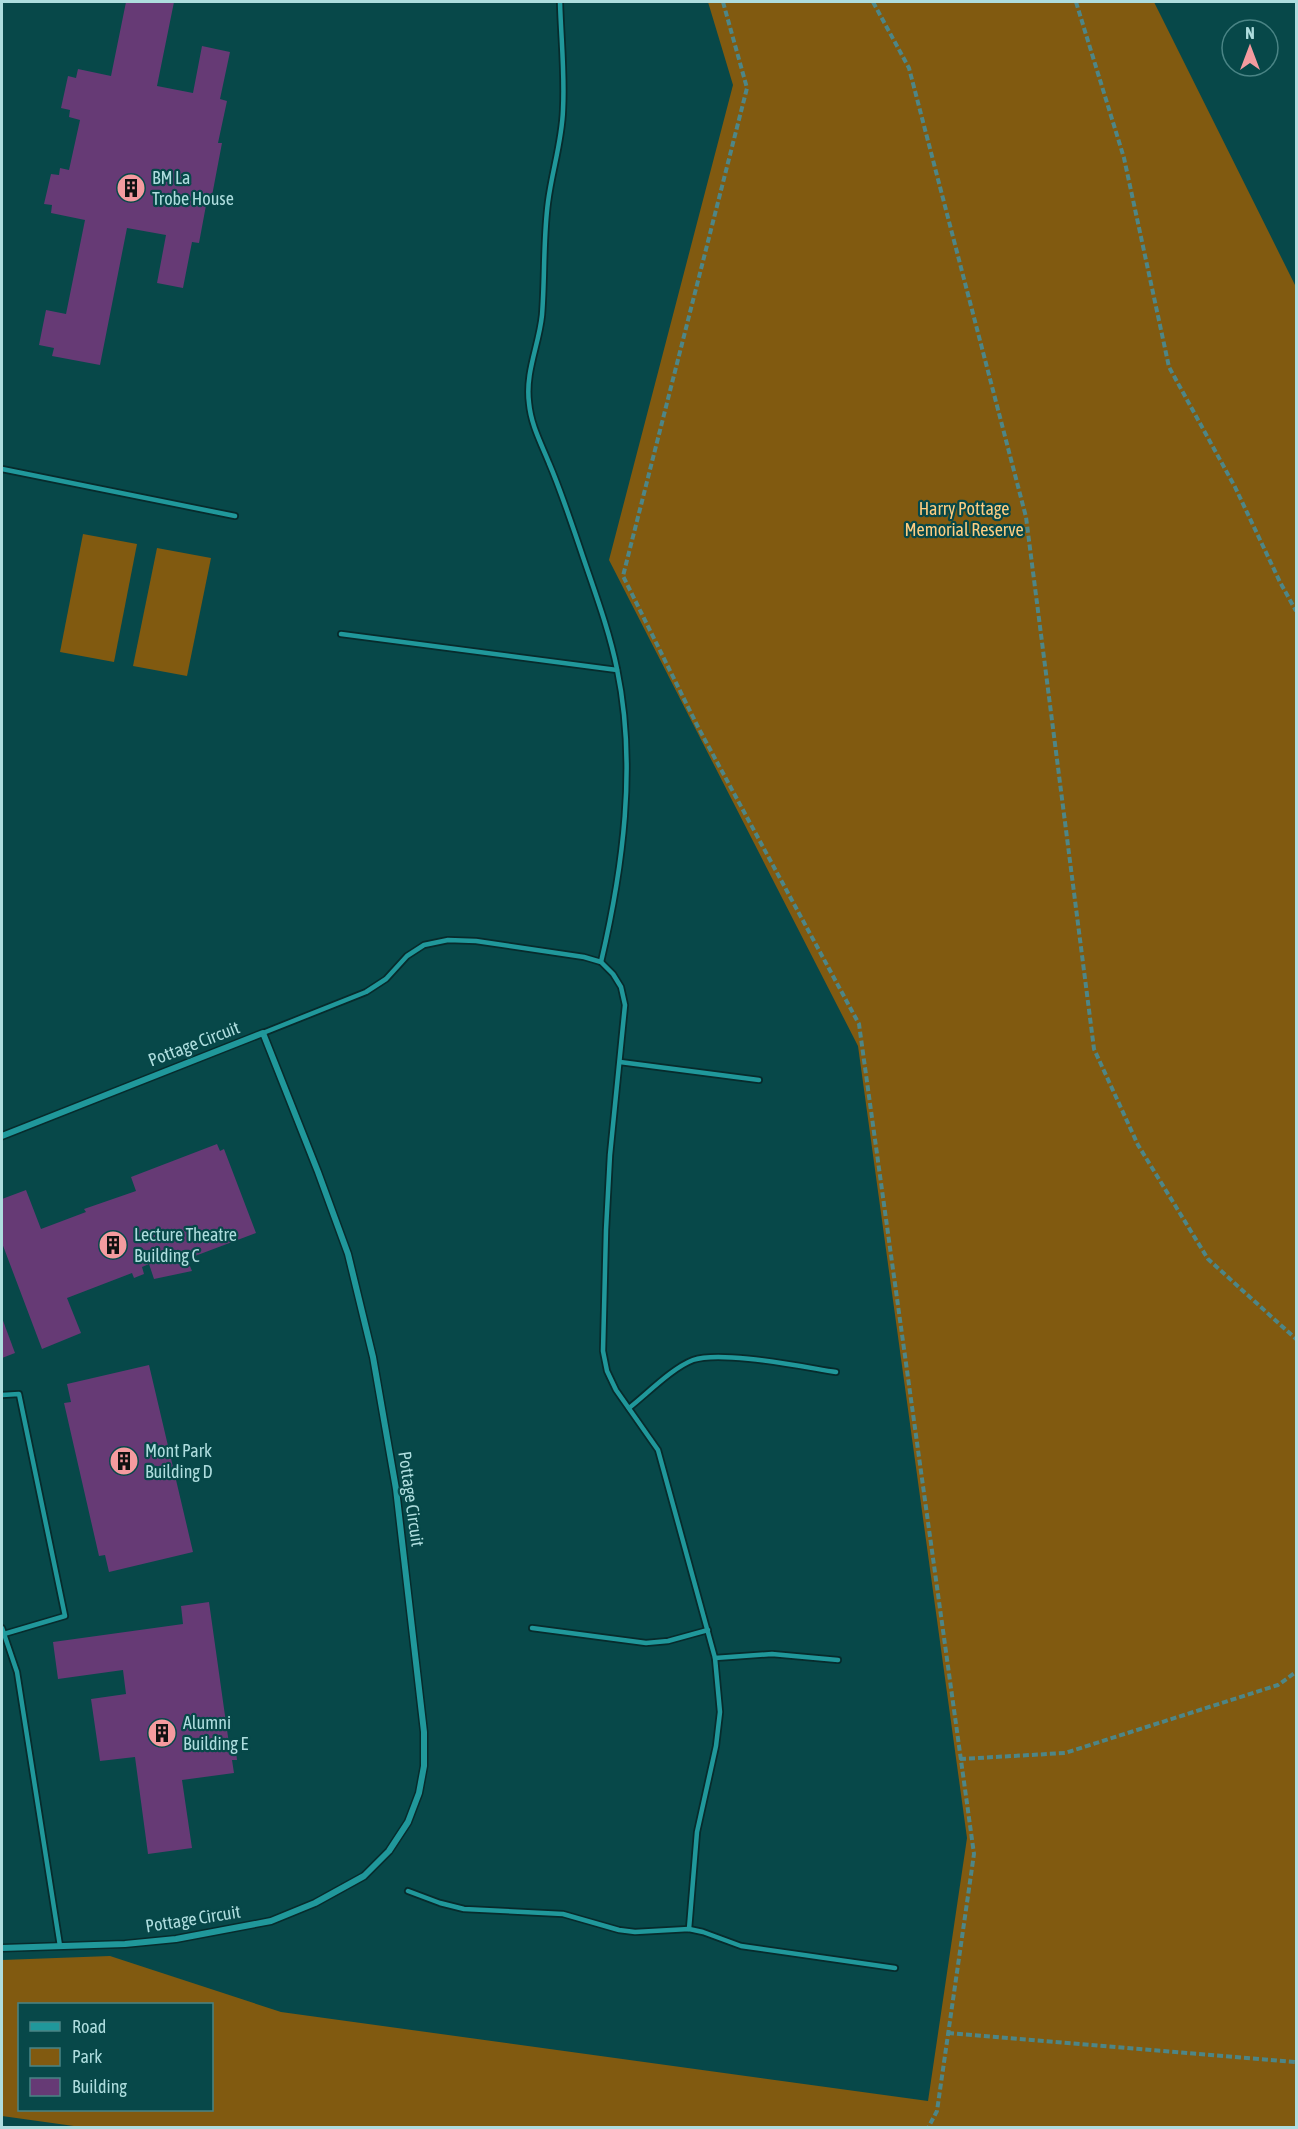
<svg xmlns="http://www.w3.org/2000/svg" width="1298" height="2129" font-family="'Asap Condensed',sans-serif">
<rect width="100%" height="100%" fill="#074849"/>
<!-- green -->
<g fill="#815a10" fill-rule="evenodd">
<path d="M708 2H1154L1296 287V2127L88 2128 2 2116V1960L110 1956 281 2012 928 2101 967 1838 858 1046 609 560 733 85ZM20 2004H212V2110H20Z"/>
<path d="M83 534 137 544 114 662 60 652Z"/>
<path d="M157 548 211 558 187 676 133 666Z"/>
</g>
<!-- building -->
<g fill="#663a75">
<path d="M126 2H174L157 86 193 93 202 46 230 52 220 99 227 101 218 143H222L211 201 207 200 199 243 192 242 183 288 157 283 166 235 127 228 100 365 52 356 54 348 39 345 46 310 66 314 85 220 51 213 52 205 44 204 51 174 59 175 60 168 69 170 80 120 69 117 70 110 61 108 68 76 76 78 78 69 111 76Z"/>
<path d="M217 1144 220 1151 224 1149 256 1233 187 1259 192 1271 154 1279 149 1264 142 1267 144 1274 134 1278 132 1273 67 1298 81 1333 42 1349 2 1243V1199L26 1190 41 1229 86 1212 84 1209 136 1191 131 1177Z"/>
<path d="M2 1318 15 1353 2 1358Z"/>
<path d="M149 1365 193 1552 109 1572 105 1555 99 1556 64 1403 71 1402 67 1384Z"/>
<path d="M209 1602 229 1744 235 1743 237 1760H232L234 1773 182 1780 192 1848 148 1854 135 1757 100 1761 91 1699 126 1694 123 1670 58 1679 53 1642 183 1624 181 1606Z"/>
</g>
<g fill="none" stroke-linecap="round" stroke-linejoin="round">
<!-- lane casing -->
<g stroke="#072b2c" stroke-width="8">
<g id="lane">
<path d="M560 2C561 38 565 74 563 110 562 141 552 171 548 202 543 240 545 278 542 315 539 345 525 372 529 403 531 425 541 443 549 463 561 491 571 522 581 551 594 590 609 629 617 669 637 765 623 868 601 962"/>
<path d="M2 469 235 516"/>
<path d="M341 634 617 670"/>
<path d="M263 1033 366 992 386 979 407 956 424 945 448 940 476 941 584 957 601 962 613 974 621 987 625 1005 610 1155 606 1230 603 1351 607 1371 616 1390 658 1450 715 1658 720 1712 716 1746 697 1832 689 1929"/>
<path d="M620 1062 759 1080"/>
<path d="M2 1395 19 1394 65 1616 4 1634"/>
<path d="M629 1408C647 1394 672 1368 693 1360 721 1350 803 1367 836 1372"/>
<path d="M2 1628 17 1672 60 1946"/>
<path d="M532 1628 646 1643 668 1641 708 1630"/>
<path d="M715 1658 772 1654 838 1660"/>
<path d="M408 1891 440 1903 464 1909 563 1914 619 1930 635 1932 689 1929 703 1932 741 1946 895 1968"/>
</g>
</g>
<!-- street casing -->
<g stroke="#072b2c" stroke-width="9">
<path id="street" d="M2 1136 263 1033 318 1172 348 1254 373 1357 396 1489 424 1732V1766L419 1793 408 1822 389 1851 364 1876 315 1903 271 1921 176 1939 125 1944 2 1948"/>
</g>
<!-- path -->
<g stroke="#4d8687" stroke-width="4" stroke-dasharray="6 3" stroke-linecap="butt">
<path d="M723 2 747 88 623 576 698 727 859 1024 974 1854 937 2111 928 2128"/>
<path d="M873 2 909 68 1026 517 1094 1049 1138 1145 1208 1259 1296 1339"/>
<path d="M1076 2 1124 158 1169 367 1235 487 1280 582 1296 611"/>
<path d="M960 1759 1065 1753 1278 1685 1296 1672"/>
<path d="M948 2033 1296 2062"/>
</g>
<!-- lane -->
<use href="#lane" stroke="#20989b" stroke-width="4.5"/>
<!-- street -->
<use href="#street" stroke="#20989b" stroke-width="6"/>
</g>
<!-- icons -->
<defs>
<g id="building-disc" transform="scale(1.5)"><circle r="9.5" fill="#f59b9f" stroke="#074849"/><path d="M-4-6H4V6H1V3H-1V6H-4ZM-2.5-4.3h1.7v1.8h-1.7ZM.8-4.3h1.7v1.8H.8ZM-2.5-1h1.7V.8h-1.7ZM.8-1h1.7V.8H.8Z" fill="#111"/></g>
</defs>
<g fill-rule="evenodd">
<use href="#building-disc" x="131" y="188"/>
<use href="#building-disc" x="113" y="1245"/>
<use href="#building-disc" x="124" y="1461"/>
<use href="#building-disc" x="162" y="1733"/>
</g>
<g text-anchor="middle" stroke-width="4.5" stroke-linejoin="round" paint-order="stroke">
<!-- poi labels -->
<g font-size="18" fill="#aeddde" stroke="#074849" text-anchor="start">
<text x="152" y="184">BM La<tspan x="152" dy="21">Trobe House</tspan></text>
<text x="134" y="1241">Lecture Theatre<tspan x="134" dy="21">Building C</tspan></text>
<text x="145" y="1457">Mont Park<tspan x="145" dy="21">Building D</tspan></text>
<text x="183" y="1729">Alumni<tspan x="183" dy="21">Building E</tspan></text>
</g>
<!-- park labels -->
<g font-size="18" fill="#fecd81" stroke="#074849">
<text x="964" y="515">Harry Pottage<tspan x="964" dy="21">Memorial Reserve</tspan></text>
</g>
<!-- street labels -->
<g font-size="18" fill="#aeddde" stroke="#074849">
<text transform="translate(194 1044) rotate(-21)" y="6">Pottage Circuit</text>
<text transform="translate(411 1499) rotate(82)" y="6">Pottage Circuit</text>
<text transform="translate(193 1919) rotate(-9)" y="6">Pottage Circuit</text>
</g>
</g>
<!-- border -->
<rect width="1298" height="2129" fill="none" stroke="#aeddde" stroke-width="6"/>
<!-- legend -->
<rect x="18" y="2003" width="195" height="108" fill="#074849" stroke="#4a8485" stroke-width="1.5"/>
<rect x="30" y="2022" width="30" height="9" fill="#20989b" stroke="#4a8485" stroke-width="1.5"/>
<text x="72" y="2033" font-size="18" fill="#aeddde">Road</text>
<rect x="30" y="2048" width="30" height="18" fill="#815a10" stroke="#4a8485" stroke-width="1.5"/>
<text x="72" y="2063" font-size="18" fill="#aeddde">Park</text>
<rect x="30" y="2078" width="30" height="18" fill="#663a75" stroke="#4a8485" stroke-width="1.5"/>
<text x="72" y="2093" font-size="18" fill="#aeddde">Building</text>
<!-- north arrow -->
<g transform="translate(1250 48)"><circle r="28" fill="#074849" stroke="#4a8485" stroke-width="1.5"/>
<path d="M0-4.5L10 22L0 15L-10 22Z" fill="#f59b9f"/>
<text y="-9" font-size="16" font-weight="bold" text-anchor="middle" fill="#aeddde">N</text>
</g>
</svg>
